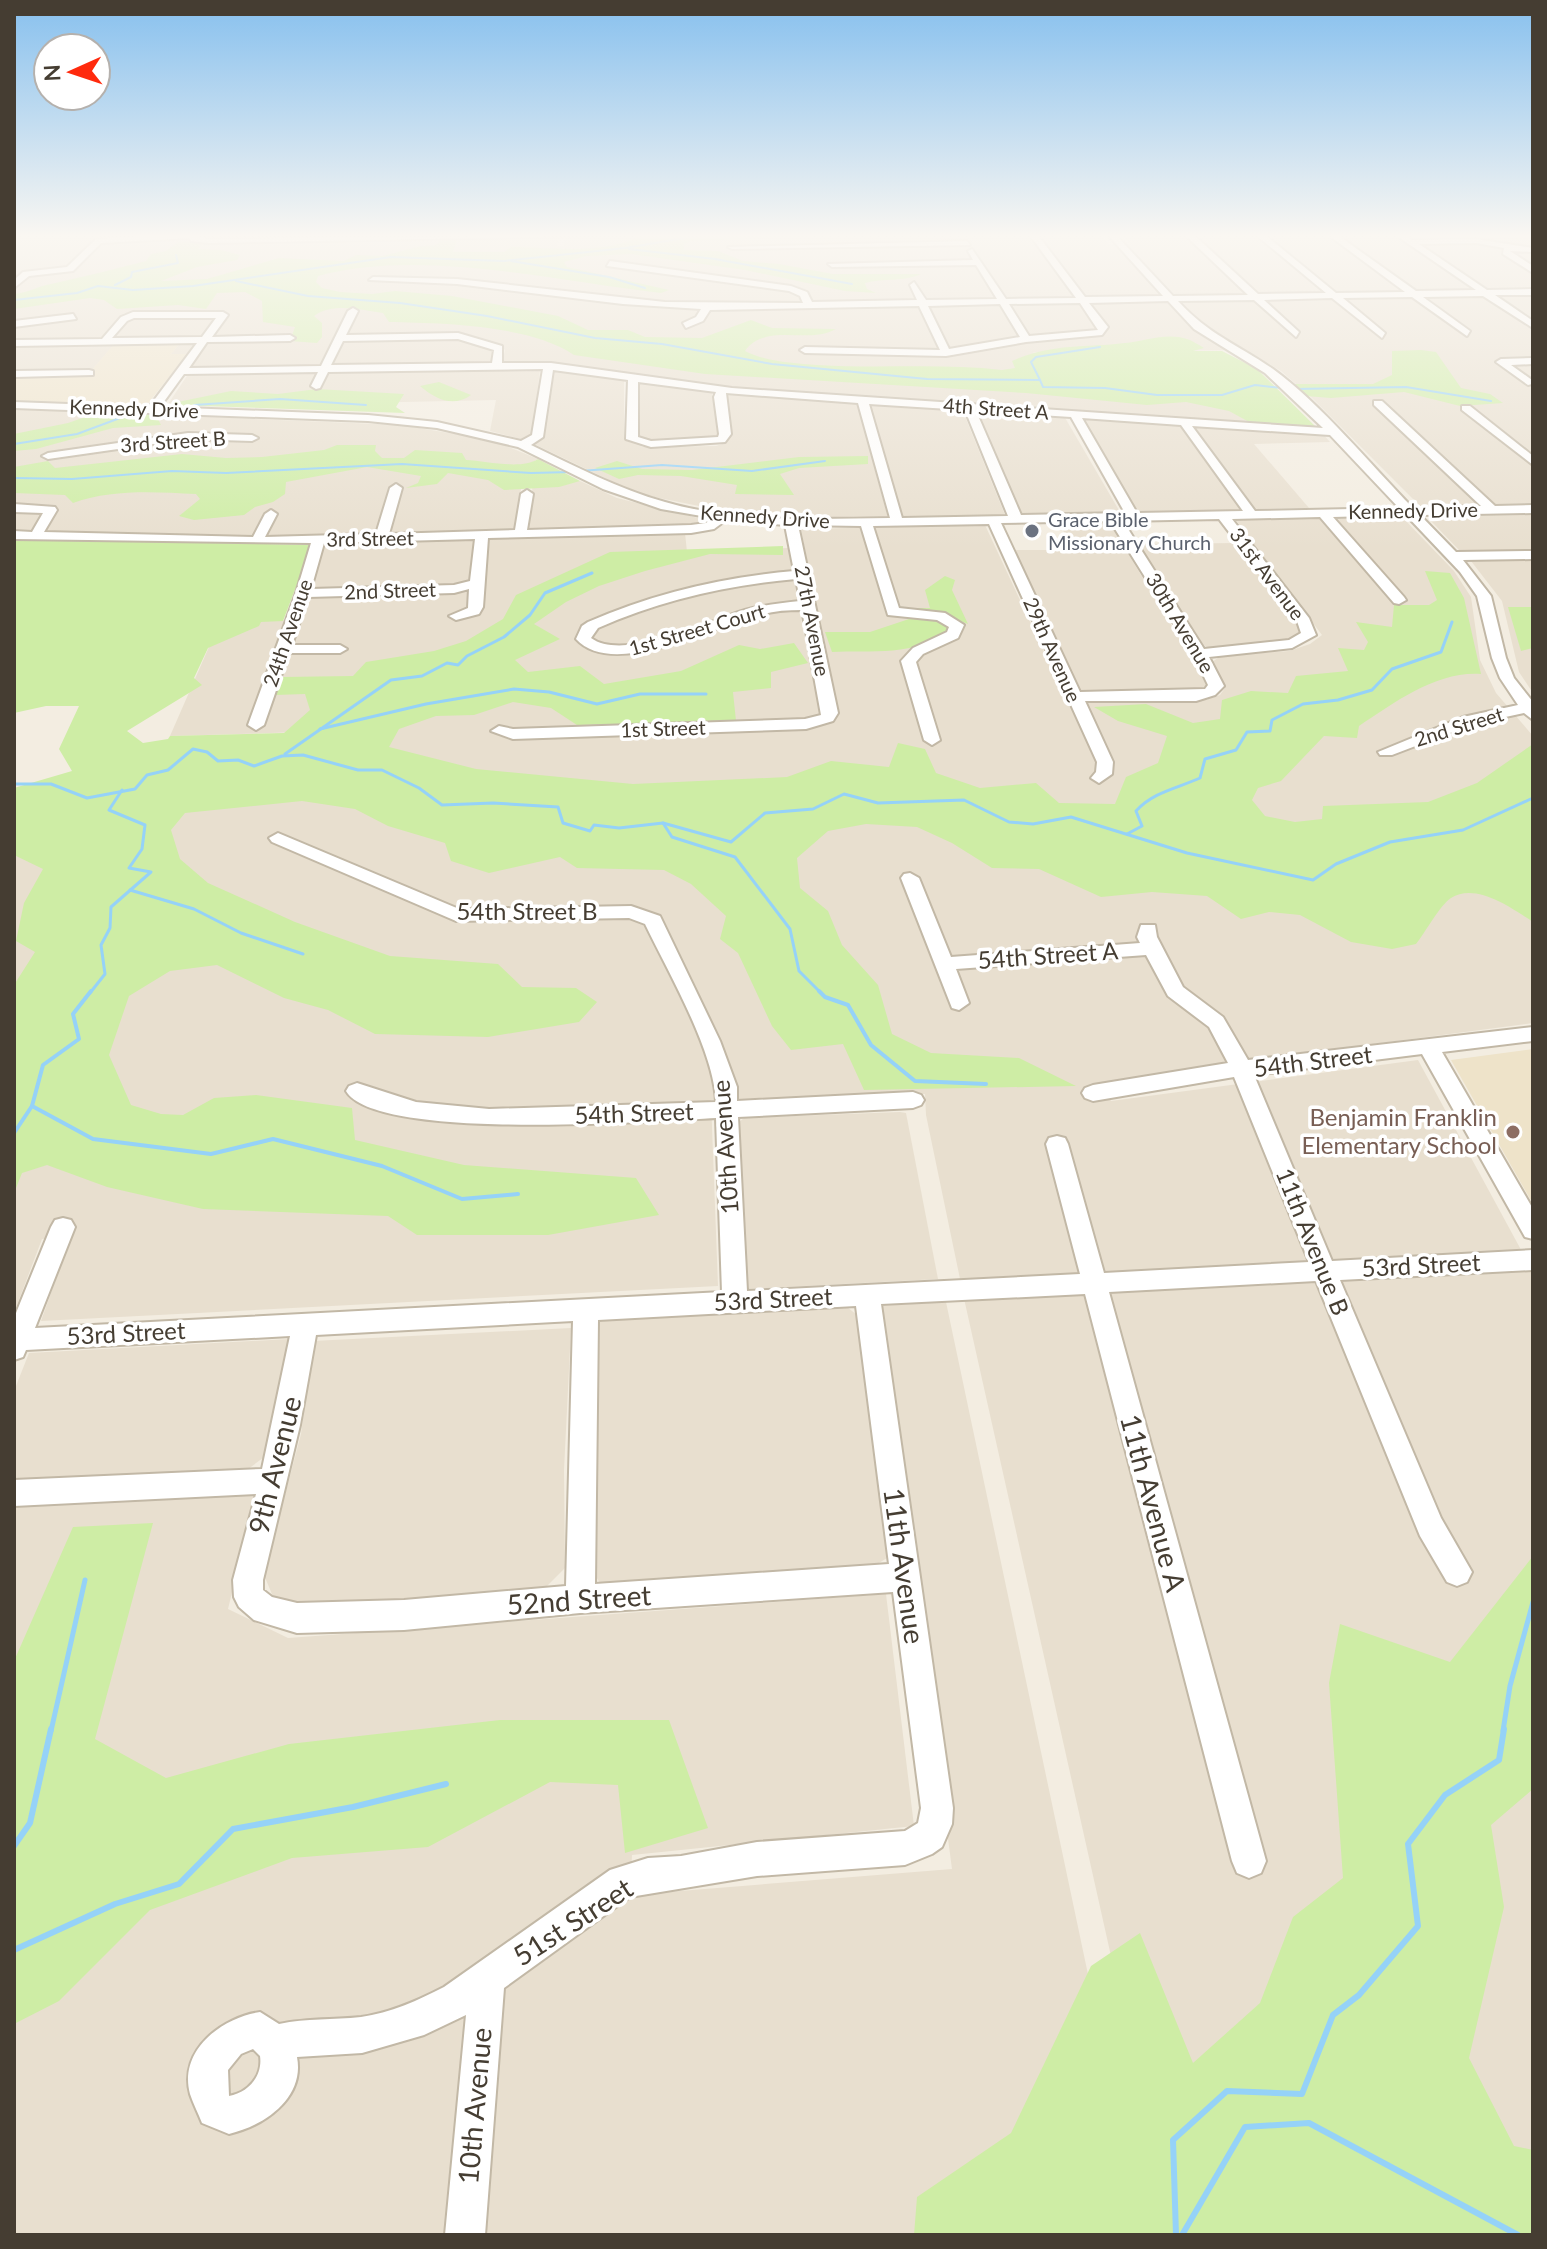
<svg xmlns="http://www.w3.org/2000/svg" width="1547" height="2249" font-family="Lato,sans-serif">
<rect width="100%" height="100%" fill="#f3ede1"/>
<!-- residential -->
<g fill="#e8dfcf">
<path d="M14 234H191L94 241 188 237 185 241H194L201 234H559L557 246H564L566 234H1099L1108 244H1130L1122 234H1392L1405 243H1477L1486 237 1533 239V504L1420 506 1311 397 1281 371 1246 350 1032 352 1239 396 1251 423 723 389 544 363H507L502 362 505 350 502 347 464 335 347 336 358 310H349L321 366 189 369 199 354 170 355 182 341 118 340 91 371 14 372V345L105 344 128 319 136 316 230 313H124L99 340 14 342Z"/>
<path d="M459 338 493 350 491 364 331 365 343 339Z"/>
<path d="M535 367 540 370 532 437 525 440 490 431 496 400 166 407 189 373Z"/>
<path d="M556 370 624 380V440L643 447 716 446 725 443 730 438 723 396 727 394 857 403 888 518 821 519 734 513 654 497 626 488 534 444 542 439 550 371Z"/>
<path d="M643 383 712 393 718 435 716 438 647 442 637 439 636 384Z"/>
<path d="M870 404 962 409 1005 515 902 517Z"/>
<path d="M14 409 401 425 491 440 538 459 524 468 515 531 250 538 14 532Z"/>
<path d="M976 411 1064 416 1120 512 1021 515Z"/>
<path d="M1081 417 1178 424 1241 510 1138 512Z"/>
<path d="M1190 425 1322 433 1330 442 1254 444 1309 508 1252 509Z"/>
<path d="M580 481 617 498 706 520 700 525 528 530 533 482Z"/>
<path d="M1533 515V551L1461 552 1431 521 1439 516Z"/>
<path d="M1391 518 1405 520 1454 571 1471 597 1480 660 1496 693 1533 736V1023L1182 1069 1101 1084 1111 1101 1418 1060 1533 1272V2235H14V1505L256 1492 228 1609 288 1638 886 1594 914 1826 632 1855 630 1895 952 1869 878 1306 946 1302 1112 2088 1132 2050 965 1303 926 1115 925 1094 711 1100 718 1286 41 1321 71 1237 42 1239 14 1313V792L335 731 170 736 219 624 300 619 325 544 685 533 687 552 788 548 808 657 826 658 801 529 985 525 1067 701 1206 700 1220 695 1225 688 1212 662 1221 656 1289 651 1310 644 1322 635 1235 519Z"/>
<path d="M1109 522 1199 671 1206 685 1198 691 1090 694 1077 689 1013 550H1073L1060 524Z"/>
<path d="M1238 543 1298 624 1299 633 1294 638 1276 644 1220 648 1207 647 1196 641 1135 544Z"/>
<path d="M1533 560V693L1519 672 1502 601 1471 561Z"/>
<path d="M900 1112 906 1113 938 1279 746 1289 738 1123 744 1118Z"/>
<path d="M847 1307 857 1315 887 1558 874 1566 602 1586 591 1569 596 1321Z"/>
<path d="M571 1328 564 1470 565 1568 541 1592 296 1604 274 1599 264 1575 301 1434 313 1341Z"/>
<path d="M289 1339 267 1455 244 1472 14 1482V1391L29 1353Z"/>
</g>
<!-- education -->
<g fill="#eee3c9">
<path d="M180 343 171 354H187L146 406 14 401V376L91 371 114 344Z"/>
<path d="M1533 1049V1204L1451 1060Z"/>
</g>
<!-- green -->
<g fill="#ceeda5">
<path d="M643 234H868L690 241 684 244V250L718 251 743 261 779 264 833 274H921C905 282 883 278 865 283L867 289 876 293 845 291 745 270 631 254 587 256 564 262 567 267 669 290 661 293C556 281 420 248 318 276L316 282 322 288 340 292 372 294 395 291 452 296 558 316 588 330H628L645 337 702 338 751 320 772 328 836 329C808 345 766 322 745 351 767 362 793 363 817 365 879 369 941 363 1002 370L1015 368 1012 361C1052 343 1084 348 1125 343 1144 341 1168 332 1187 339 1193 341 1199 345 1204 348L1193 351H1222L1257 369 1317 428 1251 423 1229 411 1186 402 1147 405 1026 393 705 374 574 355C530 325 442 323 389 322L383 313C361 310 332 302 314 316L322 323V337L317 343 290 341 295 327 263 322 262 301 245 292 217 293 206 309 178 305 117 309 104 300 90 298 14 309V294C28 293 38 286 51 284 83 277 114 269 146 261L151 254 166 251 180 241 202 243 198 249 221 250 240 255 237 260 197 267 161 281 207 279 279 258 344 261 356 255 383 256 421 246 436 245 441 240 457 239 453 252H504L511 247C551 247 607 256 643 234Z"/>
<path d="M1421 350 1436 352 1461 388 1490 394 1503 403 1460 406 1404 392 1331 398 1306 396 1295 384H1373L1392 375V351Z"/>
<path d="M439 382 471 395C453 408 435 399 420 386Z"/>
<path d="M317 389 404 394 396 407 405 413 173 405V403L231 391 278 394Z"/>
<path d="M91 415H156L161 425 113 428 36 449 14 451V434L68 423Z"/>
<path d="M337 445H376L375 451 382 458H404L415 450 462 453 466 460C487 461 521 470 538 459L580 481 559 487 504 490 488 480 448 473 437 484 406 488 418 483 421 476 367 467 286 482 285 494 273 502 255 507 244 515 194 520 179 516 200 499 196 494C154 492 112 489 73 503L65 495 14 493V467L48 461 55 468 182 454 226 458 262 457 324 450Z"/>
<path d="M868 456V464L799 468 780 474 794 495 735 494 737 485 681 476 638 475 619 479 595 468 617 461 642 469 692 470 799 457Z"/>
<path d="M14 538 312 545 283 621 261 622 259 626 208 648 194 678 202 685 127 731 143 743 168 739 170 736 284 733 310 710 305 694 275 695 282 677 353 676 366 662 434 651 466 641 503 619 516 595 610 552 783 546V555L710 554 645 571 599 586 566 602 534 624 560 639 515 660 528 672 580 666 604 684 681 671 739 645 760 649 794 643 808 663 771 672V688L733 692 736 721 577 725 551 708 513 702 474 715 436 716 399 729 389 747 476 769 633 784 787 777 831 761 889 767 898 743 925 749 936 773 980 788 1036 783 1059 803 1115 804 1126 777 1158 763 1167 736 1118 721 1094 707 1146 704 1193 723 1220 719 1222 700 1251 691 1288 693 1296 676 1348 671 1338 648 1364 650 1368 642 1356 622 1392 627 1394 605H1429L1437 600 1425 571 1450 573 1464 598 1481 674C1437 671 1395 702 1359 726L1357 738 1324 736 1281 781 1258 788 1252 800 1265 816 1295 822 1322 819 1323 806 1428 802 1477 783 1533 744V922C1513 909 1476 882 1451 898 1440 905 1425 933 1416 944L1392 949 1351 942 1300 915 1269 912 1241 919 1207 896 1152 892 1101 897 1039 869 992 868 952 843 917 827 866 824 828 831 797 858 800 888 828 911 842 945 878 985 892 1034 931 1053 1019 1058 1076 1086 864 1090 843 1044 791 1050 772 1026 738 953 720 939 726 916 691 884 664 870 577 868 560 857 489 873 451 861 445 843 388 826 355 809 302 801 185 813 171 830 180 859 208 883 295 922 390 956 498 964 522 987 576 988 597 1002 579 1022 488 1037 375 1034 328 1010 284 998 217 965 170 971 129 996 109 1055 131 1105 161 1114 183 1115 214 1098 256 1095 352 1108 355 1140 464 1165 636 1178 659 1215 548 1235H417L388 1216 203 1209 107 1187 47 1165 22 1173 14 1193V985L35 952 16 941 24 903 43 869 14 855V788L72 771 59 749 79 706H46L14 713Z"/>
<path d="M945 576 955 580 952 590 968 624 944 614 911 612 908 608H930L925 590Z"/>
<path d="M1508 607H1533V648L1521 651Z"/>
<path d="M909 619H937L947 624V630C919 657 869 650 832 652L825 632H870Z"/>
<path d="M153 1523 95 1739 166 1778 289 1744 500 1720H669L708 1828 625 1853 618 1785 550 1782 428 1847 292 1858 150 1910 59 2001 14 2024V1661L73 1527Z"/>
<path d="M1533 1556V1789L1491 1825 1504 1907 1469 2058 1514 2146 1533 2150V2235H914L917 2197 1011 2133 1091 1966 1140 1933 1193 2063 1260 2003 1293 1917 1343 1878 1329 1683 1340 1624 1450 1662Z"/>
</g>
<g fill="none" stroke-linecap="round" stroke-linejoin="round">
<!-- stream-far4 -->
<g stroke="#95d2f8" stroke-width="2">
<path d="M721 234H790"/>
<path d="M629 249 715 259 852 284"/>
<path d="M511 261 609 277 645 288"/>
<path d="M236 281 308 296 400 303 487 316 595 338 662 344 772 364 927 379 1040 380 1043 387 1105 388 1157 395H1222L1255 385 1282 388"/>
<path d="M115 285 131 277 132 272 178 263 176 255"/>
<path d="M14 300 77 293 98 286 133 290 193 286 391 257 504 261 625 248 708 234"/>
<path d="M1040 380 1031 362 1036 357 1100 347"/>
<path d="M1295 389 1406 387 1491 401"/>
<path d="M194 405 280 399 366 405"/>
<path d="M14 444 77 434 120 418"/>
<path d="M580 471 662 465 752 471 825 461"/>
<path d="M14 478 72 479 172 471 226 473 402 464 531 473 572 472"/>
</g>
<!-- stream-far3 -->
<g stroke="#95d2f8" stroke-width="3">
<path d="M320 729 426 704 514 689 549 692 597 704 640 694H706"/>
<path d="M285 754 391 680 422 676 447 663 458 665 467 656 504 637 530 615 545 593 592 573"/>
<path d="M14 784H51L87 798 135 789 147 775 168 770 193 749 207 752 218 761 238 760 254 766 282 756 303 755 358 770H382L419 788 442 805 493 803 558 807 563 823 590 831 594 825 619 828 663 823 731 842 765 813 813 809 844 794 878 803 964 800 1009 822 1033 824 1071 817 1187 853 1313 880 1336 864 1390 842 1463 830 1533 798"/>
<path d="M663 823 672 837 735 857 790 929 799 971 821 993"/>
<path d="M1127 834 1142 826 1136 811C1153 792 1178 788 1200 778L1205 759 1236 750 1247 732 1270 731 1272 720 1303 704 1338 700 1372 690 1392 669 1441 652 1452 622"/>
<path d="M130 890 194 909 241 933 303 954"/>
<path d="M90 993 105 974 101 945 110 928 111 907 151 872 129 868 142 849 145 825 109 810 122 790"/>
</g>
<!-- stream-far2 -->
<g stroke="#95d2f8" stroke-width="4">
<path d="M819 991 825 997 848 1005 871 1045 915 1081 986 1084"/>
<path d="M32 1106 93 1139 211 1154 273 1139 382 1166 462 1199 518 1194"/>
<path d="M14 1133 32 1106 43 1065 79 1039 73 1014 91 991"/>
</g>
<!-- stream-far1 -->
<g stroke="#95d2f8" stroke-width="5">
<path d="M51 1731 85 1580"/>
<path d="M1503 1731 1510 1686 1533 1602"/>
</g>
<!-- stream -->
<g stroke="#95d2f8" stroke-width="6">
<path d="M14 1846 30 1823 51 1729"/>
<path d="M14 1950 115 1904 179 1884 233 1829 353 1807 446 1784"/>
<path d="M1176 2235 1173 2140 1227 2091 1302 2094 1333 2015 1359 1995 1418 1926 1408 1844 1445 1795 1499 1760 1504 1729"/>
<path d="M1182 2235 1245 2127 1309 2123 1518 2235"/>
</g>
<!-- minor casing -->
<g stroke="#c2b8a6" stroke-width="4">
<g id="minor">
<path d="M173 234H196L197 237 209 239 624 235 209 243 191 241 190 238 101 243 73 271 29 276 14 288V280L23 272 67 267 96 239Z"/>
<path d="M1029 234H1037L1085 297 1163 296 1107 234H1115L1173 296 1248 295 1184 234H1193L1258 294 1326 293 1255 234H1264L1336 293 1405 292 1327 234H1336L1416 291 1476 290 1394 234H1403L1412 240 1476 239 1533 248V252L1510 251 1533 266V273L1503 254 1504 248 1476 243 1419 244 1487 290 1533 289V295H1495L1533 321V328L1483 296 1423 297 1470 331 1467 336 1412 297 1343 298 1385 333 1382 338 1332 298 1264 300 1299 332 1296 337 1254 300 1178 301C1209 335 1237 344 1273 369 1320 403 1371 465 1413 508L1481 506 1374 405V401H1382L1495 506 1533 505V513L1420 515 1456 552 1533 551V559L1463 560 1491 596 1506 658 1514 678 1533 702V720L1524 713 1473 724 1392 755H1380L1378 752 1463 717 1518 705 1500 678 1492 658 1477 596 1460 572 1406 515 1333 517 1404 597 1406 600 1399 604 1394 603 1320 517 1232 519 1309 618 1316 635 1292 648 1209 657 1224 686 1215 695 1196 701H1085L1113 762 1112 774 1099 783 1091 778 1096 772 1097 762 989 524 873 526 899 608 945 613 964 625 958 638 923 654 916 662 940 740 932 745 924 740 901 661 913 648 947 632 949 627 937 620 888 615 861 526 798 525 838 713 833 721 806 729 513 739 491 731 499 726 513 729 805 719 821 715 802 610C787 610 773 611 759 615 714 626 613 680 576 639L582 626 588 622C654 593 723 577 794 571L785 525 726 520 714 529 691 533 488 538 483 607 479 614 456 620 449 616 468 608 469 589 454 593 308 597 292 645H340L347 649 340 653H289L264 725 256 730 248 725 296 593 311 543 14 539V531L32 532 43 513 14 512V504L55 507 57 510 44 532 253 537 265 514 271 510 277 514 265 537 376 534 390 488 396 484 402 488 389 534 515 530 521 494 527 490 533 494 527 530 691 525 706 523 713 518 661 509 603 489 518 447 437 428 368 421 14 408V402L149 407 197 343 14 346V340L102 339 121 317 133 312H223L228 315 212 337 290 335 295 338 290 341 207 342 189 368 321 366 348 311 353 308 358 311 346 335 458 333 502 346V363H551L732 388 1323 428 1265 373 1194 329 1168 301 1089 303 1108 327 1102 335 1026 342 946 356 805 353 800 350 805 347 940 350 919 306 710 310 703 321 686 328 683 323 696 317 701 309 623 304 457 284 369 280 373 277 457 279 665 302 803 303 800 296 789 291 607 266 610 261 791 286 807 292 812 302 917 300 910 285 914 282 926 300 997 299 976 265 832 267 828 264 973 260 968 251 972 249 1006 299 1076 298ZM1080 303 1098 330 1029 336 1009 304ZM1000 304 1020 337 949 349 928 306ZM134 318H216L202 337 112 338 127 321ZM458 339 494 350 492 363 331 365 343 341ZM543 369 532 435 521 441 437 422 368 415 160 407 184 374 318 372 311 386 316 389 320 388 328 372ZM553 370 628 380 626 439 651 447 725 442 731 434 726 393 858 403 890 518C816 519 737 523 665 502 618 489 575 466 531 445L543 437ZM638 382 716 392 714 397 719 434 718 437 651 441 638 437ZM869 404 965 410 1008 516 902 518ZM976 411 1071 417 1125 513 1021 515ZM1082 418 1181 425 1243 511 1137 513ZM1192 426 1330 435 1399 508 1255 511ZM1219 519 1297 621 1301 633 1289 640 1204 649 1123 521ZM1110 521 1193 654 1208 685 1205 689 1080 692 1001 523ZM475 539 470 581 454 585 311 589 324 543ZM796 579 800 601C781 603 763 605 745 610 708 621 624 662 591 638L598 628C661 600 727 585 796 579Z"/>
<path d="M967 241 970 245 732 249 728 247Z"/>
<path d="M73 314 76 319 14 327V321Z"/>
<path d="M1533 358V364L1511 365 1532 380V384L1528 385 1496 362 1501 359Z"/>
<path d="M89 370 93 371V375L14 377V371Z"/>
<path d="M1462 406H1470L1533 456V465L1462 410Z"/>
<path d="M188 433 252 435 258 438 252 441 188 439 48 459 42 456 48 453Z"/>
<path d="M278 833 459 909 631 906 660 916 720 1041 737 1087V1101L913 1092 921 1095 924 1100 921 1105 913 1108 738 1117 747 1291 1080 1274 1046 1144 1049 1138 1057 1136 1065 1138 1068 1144 1104 1273 1309 1262 1234 1077 1093 1101 1085 1098 1082 1093 1085 1088 1093 1085 1228 1063 1209 1027 1168 996 1146 955 956 969 969 1003 959 1010 952 1008 901 878 904 874 910 873 919 878 951 957 1140 943 1137 937 1141 925H1155L1157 937 1183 987 1223 1017 1248 1060 1533 1027V1041L1442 1052 1533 1209V1239L1525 1237 1422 1054 1254 1075 1332 1261 1533 1250V1270L1340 1280 1441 1518 1472 1572 1467 1582 1457 1586 1447 1582 1420 1536 1316 1281 1109 1292 1266 1861 1261 1873 1249 1878 1237 1873 1232 1861 1085 1294 881 1304 953 1808 952 1824 942 1847 932 1854 905 1865 757 1876 630 1897 504 1988 485 2235H445L466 2015 424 2035 362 2053 297 2057C305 2098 264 2126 229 2134L202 2123C198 2113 193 2103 190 2094 178 2050 223 2017 260 2012L279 2024C307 2018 333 2020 361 2017 390 2013 419 2000 444 1987L610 1870 648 1858 681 1856 757 1842 905 1831 918 1823 921 1808 893 1592 580 1613 404 1630 297 1633 254 1620 239 1607 234 1597 233 1580 256 1494 14 1506V1480L262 1469 290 1336 26 1350 23 1357 14 1360V1318L51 1227 55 1220 63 1218 71 1220 75 1227 35 1328 722 1292 716 1118C657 1121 376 1142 346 1091L349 1086 357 1083 416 1102 489 1109 716 1102C714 1050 668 972 645 924L629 918 456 921 272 842 269 838ZM856 1306 889 1564 595 1584 598 1320ZM573 1321 566 1586 404 1600 297 1603 272 1597 263 1590V1580L300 1425 316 1335ZM253 2049 260 2056C263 2076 248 2093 229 2096L228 2070 241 2054Z"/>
</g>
</g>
<!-- minor -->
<use href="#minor" fill="#fff" fill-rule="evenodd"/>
</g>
<!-- sky -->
<linearGradient id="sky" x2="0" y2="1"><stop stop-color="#87c0ee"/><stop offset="0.43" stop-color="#faf7f2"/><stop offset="1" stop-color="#faf7f2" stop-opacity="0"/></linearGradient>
<rect width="1547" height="549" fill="url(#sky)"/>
<!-- markers -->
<circle fill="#6b7280" stroke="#fff" stroke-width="3" cx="1032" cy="531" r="8"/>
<circle fill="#8d6e63" stroke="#fff" stroke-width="3" cx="1513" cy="1132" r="8"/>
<g text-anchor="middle" stroke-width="7" stroke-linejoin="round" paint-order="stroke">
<!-- far-street labels -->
<g font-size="20" fill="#453d32" stroke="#fff">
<text transform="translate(134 409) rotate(2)" y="7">Kennedy Drive</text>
<text transform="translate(996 409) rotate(4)" y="7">4th Street A</text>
<text transform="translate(173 442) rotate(-4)" y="7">3rd Street B</text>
<text transform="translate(1413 511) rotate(-1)" y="7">Kennedy Drive</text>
<text transform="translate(765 517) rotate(4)" y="7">Kennedy Drive</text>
<text transform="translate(370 539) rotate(-1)" y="7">3rd Street</text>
<text transform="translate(1267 574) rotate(53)" y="7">31st Avenue</text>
<text transform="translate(390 591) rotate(-2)" y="7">2nd Street</text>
<text transform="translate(812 621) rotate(79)" y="7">27th Avenue</text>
<text transform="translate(1180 623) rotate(59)" y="7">30th Avenue</text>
<text transform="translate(697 630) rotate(-16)" y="7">1st Street Court</text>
<text transform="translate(288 633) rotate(-71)" y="7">24th Avenue</text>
<text transform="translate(1052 650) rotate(66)" y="7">29th Avenue</text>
<text transform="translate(1459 727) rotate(-17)" y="7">2nd Street</text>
<text transform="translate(663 729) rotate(-2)" y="7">1st Street</text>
</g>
<!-- far-worship labels -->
<g font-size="20" fill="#5b616d" stroke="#fff" text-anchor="start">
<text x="1048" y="527">Grace Bible<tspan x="1048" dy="23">Missionary Church</tspan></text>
</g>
<!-- street labels -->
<g font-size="24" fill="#453d32" stroke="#fff">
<text x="527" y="920">54th Street B</text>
<text transform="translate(1048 956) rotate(-4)" y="8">54th Street A</text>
<text transform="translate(1313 1062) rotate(-7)" y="8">54th Street</text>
<text transform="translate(634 1114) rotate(-2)" y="8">54th Street</text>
<text transform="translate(726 1147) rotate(-94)" y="8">10th Avenue</text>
<text transform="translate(1312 1242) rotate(68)" y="8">11th Avenue B</text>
<text transform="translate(1421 1266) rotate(-3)" y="8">53rd Street</text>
<text transform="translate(773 1300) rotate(-3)" y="8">53rd Street</text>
<text transform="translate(126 1334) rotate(-3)" y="8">53rd Street</text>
</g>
<!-- education labels -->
<g font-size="24" fill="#785e54" stroke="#fff" text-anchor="end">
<text x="1497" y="1126">Benjamin Franklin<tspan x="1497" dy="28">Elementary School</tspan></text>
</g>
<!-- near-street labels -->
<g font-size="28" fill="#453d32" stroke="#fff">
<text transform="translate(275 1465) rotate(-76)" y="10">9th Avenue</text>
<text transform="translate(1153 1503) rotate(75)" y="10">11th Avenue A</text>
<text transform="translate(904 1566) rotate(82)" y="10">11th Avenue</text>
<text transform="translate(579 1600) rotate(-4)" y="10">52nd Street</text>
<text transform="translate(573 1922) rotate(-33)" y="10">51st Street</text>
<text transform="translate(475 2106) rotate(-85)" y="10">10th Avenue</text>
</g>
</g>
<!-- border -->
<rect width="1547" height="2249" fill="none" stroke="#453d32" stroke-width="32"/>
<!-- north arrow -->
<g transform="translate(72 72) rotate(267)"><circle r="38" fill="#ffffff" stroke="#b5b1ad" stroke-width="2"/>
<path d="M0-6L14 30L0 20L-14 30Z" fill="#ff2a0d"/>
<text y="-12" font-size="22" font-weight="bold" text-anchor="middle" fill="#453d32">N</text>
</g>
</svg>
